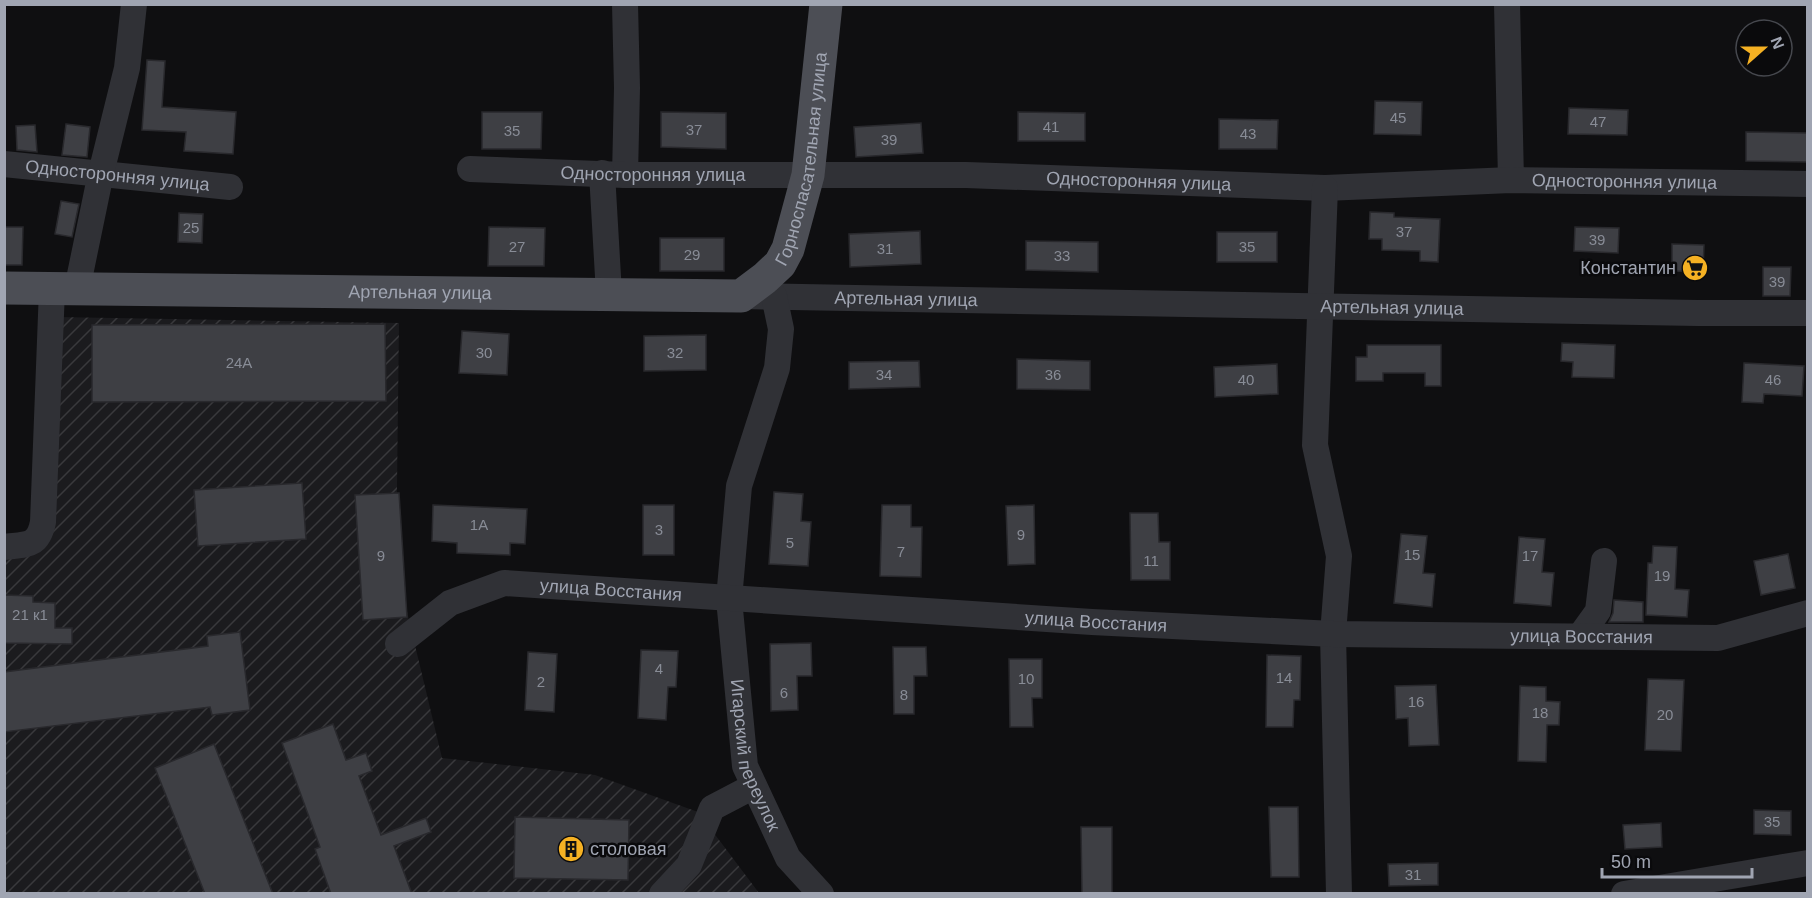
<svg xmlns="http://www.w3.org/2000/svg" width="1812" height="898" font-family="Helvetica,sans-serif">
<defs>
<pattern id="industrial-furrows" width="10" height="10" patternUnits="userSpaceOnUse" patternTransform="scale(1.5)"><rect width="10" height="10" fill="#1b1b1e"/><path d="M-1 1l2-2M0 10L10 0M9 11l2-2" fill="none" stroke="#39393c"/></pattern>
</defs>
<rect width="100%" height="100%" fill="#0f0f11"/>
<!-- industrial -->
<path fill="url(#industrial-furrows)" d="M56 317 399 323 396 566 442 758 595 775 698 812 759 893 5 894V542L47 540Z"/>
<!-- building -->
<g fill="#3e3f44" stroke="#29292d" stroke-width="1.5">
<path d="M147 60 165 61 162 107 236 112 233 154 184 151 186 132 142 130Z"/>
<path d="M1375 101 1422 102 1421 135 1374 134Z"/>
<path d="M1569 108 1628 110 1627 135 1568 134Z"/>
<path d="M482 112H542L541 149H482Z"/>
<path d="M661 112 726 113V149L661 147Z"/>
<path d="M1018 112 1085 113V141H1018Z"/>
<path d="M1219 119 1278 120 1277 149H1219Z"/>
<path d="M921 123 923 153 856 157 854 127Z"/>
<path d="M66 124 90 127 87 157 62 155Z"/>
<path d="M35 125 37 152 17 150 16 126Z"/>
<path d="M1746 132 1808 133V162L1746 161Z"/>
<path d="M61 201 79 204 72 237 55 234Z"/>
<path d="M1370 212 1394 213V217L1440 219 1438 262 1420 261V251L1382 250V239H1369Z"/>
<path d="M179 213 203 214 202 243 178 242Z"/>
<path d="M4 227H23L22 265H4Z"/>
<path d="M489 227 545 228 544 266H488Z"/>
<path d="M1575 227 1619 228 1618 253 1574 251Z"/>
<path d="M920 231 921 264 850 267 849 234Z"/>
<rect x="1217" y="232" width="60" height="30"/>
<rect x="660" y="238" width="64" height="33"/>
<path d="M1026 241 1098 242V272L1026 270Z"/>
<path d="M1672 244 1704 245 1703 272 1672 271Z"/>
<path d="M1763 267H1791L1790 296H1763Z"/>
<path d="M385 324 386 401 92 402V325Z"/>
<path d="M462 331 509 334 507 375 459 373Z"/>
<path d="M706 335V370L644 371V336Z"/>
<path d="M1562 343 1615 345 1614 378 1572 377 1573 362 1561 361Z"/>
<path d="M1367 345H1441V386H1425V373H1383V381H1356V357H1367Z"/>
<path d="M1017 359 1090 361V390L1017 389Z"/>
<path d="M919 361 920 387 849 389V362Z"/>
<path d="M1744 363 1804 366 1802 396 1764 394 1763 403 1742 402Z"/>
<path d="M1277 364 1278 394 1215 397 1214 367Z"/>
<path d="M302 483 306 539 198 546 194 490Z"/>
<path d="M774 492 803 494 801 521 811 522 808 566 769 564Z"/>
<path d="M399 493 407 617 363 620 355 495Z"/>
<path d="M433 505 527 509 525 544 510 543V555L457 553V543L432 541Z"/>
<rect x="643" y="505" width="31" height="50"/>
<path d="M882 505H911V527H922L921 577 880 576Z"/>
<path d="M1034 505 1035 564 1008 565 1006 506Z"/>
<path d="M1130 513H1158L1159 542H1170V580H1131Z"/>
<path d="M1401 534 1427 536 1423 573 1435 574 1432 607 1394 603Z"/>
<path d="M1519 537 1545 539 1542 572 1554 573 1551 606 1514 603Z"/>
<path d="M1653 546 1677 547 1675 589 1689 590 1687 617 1646 615 1648 563H1652Z"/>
<path d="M1788 554 1795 588 1761 595 1754 561Z"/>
<path d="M4 595 33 596V602L55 603V628H72V644L4 643Z"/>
<path d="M1614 600 1643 602V622H1609L1613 613Z"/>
<path d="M240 632 250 710 212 715 210 707 4 732V672L208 646 207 636Z"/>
<path d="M811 643 812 676H797L798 710 771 711 770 644Z"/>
<path d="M893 647H926L927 676H914V714H894Z"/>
<path d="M641 650 678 651 676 687H668L666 720 638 718Z"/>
<path d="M528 652 557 654 554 712 525 710Z"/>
<path d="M1267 655 1301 656 1300 700H1294L1293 727H1266Z"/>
<path d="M1009 659H1042V698H1032L1033 727H1010Z"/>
<path d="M1648 679 1684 680 1681 751 1645 750Z"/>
<path d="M1436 685 1439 745 1409 746 1408 718 1396 719 1395 686Z"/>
<path d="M1520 686 1546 687V701L1560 702 1559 725H1547L1546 762 1518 761Z"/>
<path d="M333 724 346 760 366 753 372 771 359 776 381 835 426 818 431 832 394 846 412 894H331L315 849 320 847 282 743Z"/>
<path d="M214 744 273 894H205L155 768Z"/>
<path d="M1269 807H1298L1299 877H1271Z"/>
<path d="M1754 810 1791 811V835L1754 834Z"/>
<path d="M515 817 629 820 628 880 514 878Z"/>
<path d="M1661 823 1662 847 1625 849 1623 825Z"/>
<path d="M1081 827H1112V894H1082Z"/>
<path d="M1438 863V885L1389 886 1388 864Z"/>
</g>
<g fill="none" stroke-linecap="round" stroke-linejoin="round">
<!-- minor -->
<g stroke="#303136" stroke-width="26">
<path d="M625 4 627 88 625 175"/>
<path d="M1507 4 1511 180"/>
<path id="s1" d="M4 164 230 187"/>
<path id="s2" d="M470 169 625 175H966L1325 188 1511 180 1808 184"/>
<path d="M602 173 609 294"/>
<path d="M1325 188 1315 445 1339 556 1333 634 1339 894"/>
<path d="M77 289 101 173 127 68 134 4"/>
<path id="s3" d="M741 296 1698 313H1808"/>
<path id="s4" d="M774 296 781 329 777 368 739 486 729 599 745 766 788 858 821 894"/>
<path d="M4 547C27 544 38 547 43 522L52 289"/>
<path d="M1580 636 1598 611 1604 561"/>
<path id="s5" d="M398 644 450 603 504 583 1092 622 1333 634 1718 638 1808 613"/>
<path d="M662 894 689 865 712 808 754 786"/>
<path d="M1624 894 1808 863"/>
</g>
<!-- major -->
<path stroke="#4c4e55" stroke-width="33" id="s6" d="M4 288 741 296 765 278 780 264 788 249 808 175 826 4"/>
</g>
<!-- icons -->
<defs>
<g id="supermarket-disc" transform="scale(1.35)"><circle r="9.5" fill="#f5b123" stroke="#0a0a0c"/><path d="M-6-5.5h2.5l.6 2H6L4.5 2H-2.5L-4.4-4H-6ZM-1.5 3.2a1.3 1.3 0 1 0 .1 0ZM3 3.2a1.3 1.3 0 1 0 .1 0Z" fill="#111"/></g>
<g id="building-disc" transform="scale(1.35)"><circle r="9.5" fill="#f5b123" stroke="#0a0a0c"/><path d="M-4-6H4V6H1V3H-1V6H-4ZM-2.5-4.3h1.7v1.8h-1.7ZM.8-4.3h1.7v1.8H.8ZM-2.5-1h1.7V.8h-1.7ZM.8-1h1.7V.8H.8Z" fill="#111"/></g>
</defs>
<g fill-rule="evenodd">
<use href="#supermarket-disc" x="1695" y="268"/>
<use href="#building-disc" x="571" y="849"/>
</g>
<g text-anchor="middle" stroke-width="5" stroke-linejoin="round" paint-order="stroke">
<!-- number labels -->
<g font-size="15" fill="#888c96">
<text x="1398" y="123">45</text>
<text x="1598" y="127">47</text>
<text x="1051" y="132">41</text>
<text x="694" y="135">37</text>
<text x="512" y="136">35</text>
<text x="1248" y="139">43</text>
<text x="889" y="145">39</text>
<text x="191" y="233">25</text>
<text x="1404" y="237">37</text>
<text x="1597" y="245">39</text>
<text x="517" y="252">27</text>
<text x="1247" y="252">35</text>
<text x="885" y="254">31</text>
<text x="692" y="260">29</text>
<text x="1062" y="261">33</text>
<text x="1777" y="287">39</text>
<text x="484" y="358">30</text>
<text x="675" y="358">32</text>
<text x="239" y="368">24А</text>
<text x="884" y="380">34</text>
<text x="1053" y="380">36</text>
<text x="1246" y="385">40</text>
<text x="1773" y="385">46</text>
<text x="479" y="530">1А</text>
<text x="659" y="535">3</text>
<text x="1021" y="540">9</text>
<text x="790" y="548">5</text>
<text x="901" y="557">7</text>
<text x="1412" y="560">15</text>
<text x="381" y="561">9</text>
<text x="1530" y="561">17</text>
<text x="1151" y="566">11</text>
<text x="1662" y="581">19</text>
<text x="30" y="620">21 к1</text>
<text x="659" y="674">4</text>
<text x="1284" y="683">14</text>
<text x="1026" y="684">10</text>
<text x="541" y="687">2</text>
<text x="784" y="698">6</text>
<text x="904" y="700">8</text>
<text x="1416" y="707">16</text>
<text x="1540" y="718">18</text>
<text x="1665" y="720">20</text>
<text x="1772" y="827">35</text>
<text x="1413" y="880">31</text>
</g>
<!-- street labels -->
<g font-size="18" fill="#a0a5b2" stroke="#0a0a0c">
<text dy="6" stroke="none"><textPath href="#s6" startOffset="896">Горноспасательная улица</textPath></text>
<text dy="6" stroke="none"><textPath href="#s2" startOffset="183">Односторонняя улица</textPath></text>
<text dy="6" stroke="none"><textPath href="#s1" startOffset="114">Односторонняя улица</textPath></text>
<text dy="6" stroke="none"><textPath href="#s2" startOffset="669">Односторонняя улица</textPath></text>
<text dy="6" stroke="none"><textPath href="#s2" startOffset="1155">Односторонняя улица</textPath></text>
<text dy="6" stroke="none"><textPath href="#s6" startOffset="416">Артельная улица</textPath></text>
<text dy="6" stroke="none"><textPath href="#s3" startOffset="165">Артельная улица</textPath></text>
<text dy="6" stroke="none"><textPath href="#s3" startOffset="651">Артельная улица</textPath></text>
<text dy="6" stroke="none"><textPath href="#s5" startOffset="231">улица Восстания</textPath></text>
<text dy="6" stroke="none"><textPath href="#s5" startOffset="717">улица Восстания</textPath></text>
<text dy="6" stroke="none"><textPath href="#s5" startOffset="1203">улица Восстания</textPath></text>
<text dy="6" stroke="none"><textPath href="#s4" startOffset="470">Игарский переулок</textPath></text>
</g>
<!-- poi labels -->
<g font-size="18" fill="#a0a5b2" stroke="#0a0a0c" text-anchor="end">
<text x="1676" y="274">Константин</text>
<text x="590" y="855" text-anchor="start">столовая</text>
</g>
</g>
<!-- border -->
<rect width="1812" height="898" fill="none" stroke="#a0a5b2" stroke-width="12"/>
<!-- north arrow -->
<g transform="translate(1764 48) rotate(69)"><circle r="28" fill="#0a0a0c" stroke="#46484e" stroke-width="1.5"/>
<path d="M0-4.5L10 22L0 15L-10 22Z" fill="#f5b123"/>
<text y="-9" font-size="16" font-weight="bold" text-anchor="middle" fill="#a0a5b2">N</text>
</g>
<!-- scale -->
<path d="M1602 868v9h150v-9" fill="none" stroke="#a0a5b2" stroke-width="3"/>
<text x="1611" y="868" font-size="18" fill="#a0a5b2" stroke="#0a0a0c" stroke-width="4.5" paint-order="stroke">50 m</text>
</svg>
